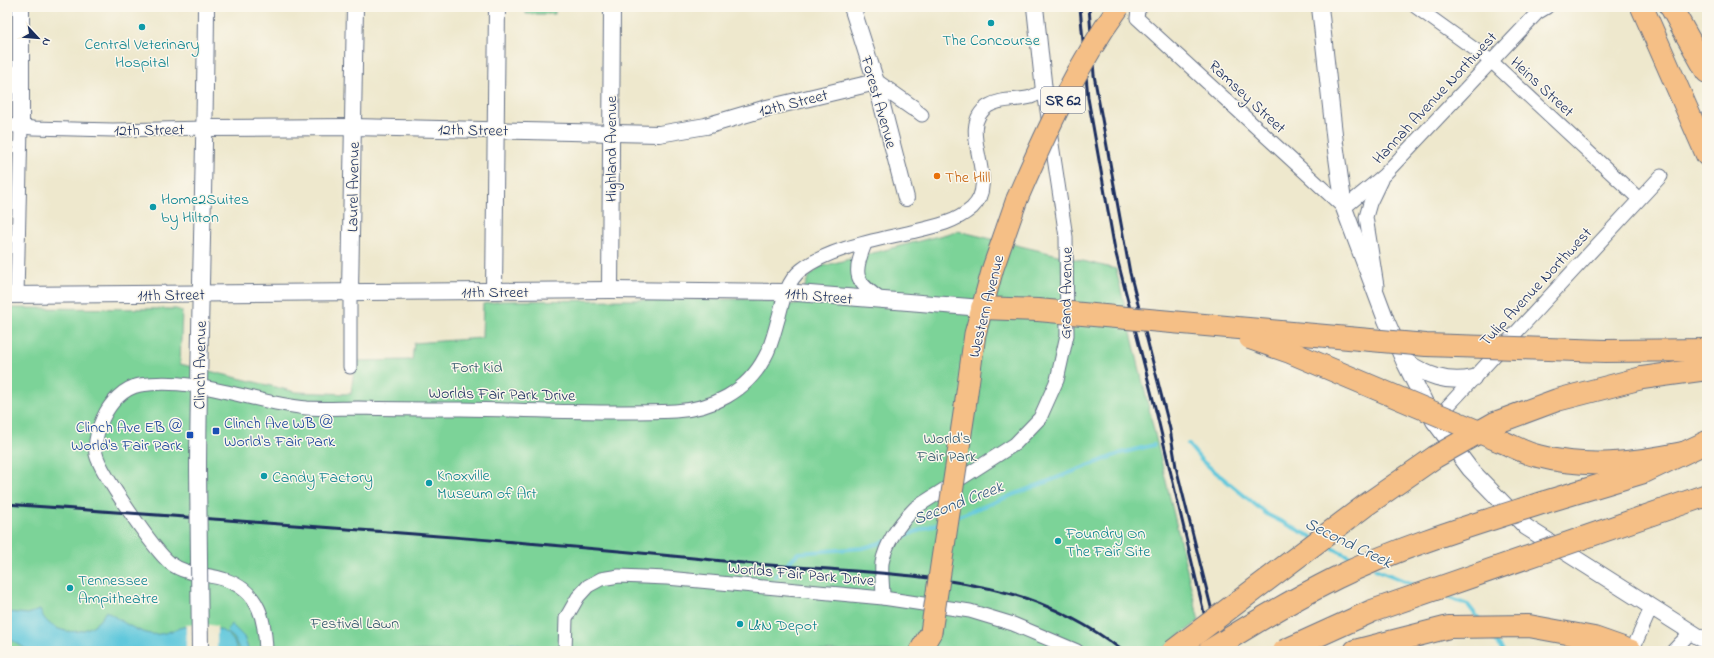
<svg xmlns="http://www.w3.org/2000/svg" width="1714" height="658" font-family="'Indie Flower',sans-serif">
<rect width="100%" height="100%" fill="#fbf7ec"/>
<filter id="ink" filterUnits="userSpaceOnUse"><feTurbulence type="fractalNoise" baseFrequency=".025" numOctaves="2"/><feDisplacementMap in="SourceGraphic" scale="8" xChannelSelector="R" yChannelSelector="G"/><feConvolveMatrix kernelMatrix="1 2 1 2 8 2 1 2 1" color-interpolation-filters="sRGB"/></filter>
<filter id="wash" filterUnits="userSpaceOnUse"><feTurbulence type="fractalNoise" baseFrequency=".012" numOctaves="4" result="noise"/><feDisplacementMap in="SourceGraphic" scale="16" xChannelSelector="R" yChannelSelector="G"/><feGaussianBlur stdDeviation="0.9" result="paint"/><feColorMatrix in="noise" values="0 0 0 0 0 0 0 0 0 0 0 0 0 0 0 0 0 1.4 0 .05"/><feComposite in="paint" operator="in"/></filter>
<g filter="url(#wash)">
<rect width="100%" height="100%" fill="#eee8cd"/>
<!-- green -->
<g fill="#7cd398" stroke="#4c817b">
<path d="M512 7H555V14H526V9H512Z"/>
<path d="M958 231 1116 269 1199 621 1160 651H7V308L176 309 182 311 180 364 296 392 351 394 355 361 412 360 414 343 482 338 483 304 501 301 752 299 798 305 808 278 819 267Z"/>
</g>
<!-- water -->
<g fill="#60c8dc" stroke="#3e7c9d">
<path d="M40 610C47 631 76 638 94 625 99 622 103 616 106 611 120 620 133 630 150 634 163 636 172 630 183 627 204 624 233 626 237 651H29L7 637V612L28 614Z"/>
<path d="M231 624 244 637 249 651H240L234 638 227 632Z"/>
<path d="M515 643 525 646 529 651H503L510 644Z"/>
</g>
<!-- pier -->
<path fill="#eee8cd" d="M204 624 217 626V651H186V625Z"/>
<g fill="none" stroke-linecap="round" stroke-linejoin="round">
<!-- stream -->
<g stroke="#60c8dc" stroke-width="4">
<path d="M1188 444 1202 461 1268 515 1312 537"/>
<path d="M956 517 1121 453 1154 445"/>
<path d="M896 539 942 522"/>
<path d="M1325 544 1356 560"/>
<path d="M1375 569 1417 586"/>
<path d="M775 577 798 553 863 548 887 541"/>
<path d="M1442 595 1468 605 1479 619"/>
<path d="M1490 634 1503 651"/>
</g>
</g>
</g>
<g filter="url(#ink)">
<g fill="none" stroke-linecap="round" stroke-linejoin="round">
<!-- minor casing -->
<g stroke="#657085" stroke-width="15">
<g id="minor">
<path d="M1141 7 1138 10 1137 18 1344 208 1384 175 1537 13 1547 7"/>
<path d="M1416 7 1491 61 1639 199"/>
<path d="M913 108 922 115"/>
<path d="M7 125 33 128 113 130 206 128"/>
<path d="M865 244C852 276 855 281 883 301"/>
<path d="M1377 286 1366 217 1370 203 1381 180"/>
<path d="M17 295 21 126"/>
<path d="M350 367V292"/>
<path d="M1435 420 1661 176"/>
<path d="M266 651C265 620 260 592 226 580 206 573 187 576 170 563 155 551 100 472 96 454 94 442 98 429 103 418 110 403 123 388 140 385 197 376 252 403 307 408 324 409 341 408 358 408 393 409 427 409 461 409 532 410 604 414 675 411 712 409 747 392 765 357 772 345 775 329 779 316 783 300 787 281 801 270 829 248 877 240 911 232 933 227 955 223 972 208 1002 180 954 129 988 106 1001 98 1017 101 1031 97 1035 95 1040 93 1044 91L1066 237 1067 335 1057 380 1040 418 1015 444 915 508C900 523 886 542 882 563 881 574 883 587 883 598"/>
<path d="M565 651 566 618 578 597 588 586 601 579 619 576 667 578 883 598 970 611 1013 624 1077 651"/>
<path d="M1632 651 1651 608"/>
<path d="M1673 651 1691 632"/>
</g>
</g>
<!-- tertiary casing -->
<g stroke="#657085" stroke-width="18">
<g id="tertiary">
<path d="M852 7 876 82 906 198"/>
<path d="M1035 7 1044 91"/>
<path d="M1320 7 1335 143 1344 208 1386 320 1404 361 1434 421 1470 469 1526 527 1707 642"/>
<path d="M21 126V7"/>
<path d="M206 128 353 127 659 134 706 126 767 108 876 82 913 108"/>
<path d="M610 290 612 7"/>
<path d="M494 291 497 7"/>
<path d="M350 292 355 7"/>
<path d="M7 295 610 290 785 292 982 308"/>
<path d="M1405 361C1426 375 1447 384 1473 378"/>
<path d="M198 469C199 315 205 161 206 7"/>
</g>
</g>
<!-- primary casing -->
<g stroke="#657085" stroke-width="23">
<g id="primary">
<path d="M965 407 975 334 993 268 1017 199"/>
<path d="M920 651 931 632"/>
</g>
</g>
<!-- motorway casing -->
<g stroke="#657085" stroke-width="24">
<g id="motorway">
<path d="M1642 7 1707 155"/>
<path d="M1671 7 1707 72"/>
<path d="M982 308 1038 310"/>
<path d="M1498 440C1511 445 1524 453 1538 456 1586 469 1635 463 1683 453"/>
<path d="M1545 502 1644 472 1707 442"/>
<path d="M1355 651 1449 627 1529 626 1594 638 1631 651"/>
</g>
</g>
<!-- minor -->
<use href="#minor" stroke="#fff" stroke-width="13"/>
<!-- tertiary -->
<use href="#tertiary" stroke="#fff" stroke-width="16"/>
<!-- primary -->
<use href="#primary" stroke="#f5bf86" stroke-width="21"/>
<!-- motorway -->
<use href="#motorway" stroke="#f5bf86" stroke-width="22"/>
<!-- rail -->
<g stroke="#1b2f5e" stroke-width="3">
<path d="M1080 7 1088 98 1115 250 1157 415 1213 651"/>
<path d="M1089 7 1094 75 1130 273 1170 429 1176 467 1222 651"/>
<path d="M7 504C246 522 485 537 723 561 820 571 918 569 1012 594 1051 605 1091 626 1123 651"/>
</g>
<!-- tertiary-bridge casing -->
<g stroke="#657085" stroke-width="18" stroke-linecap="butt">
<path id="tertiary-bridge" d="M198 469 200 651"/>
</g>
<!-- primary-bridge casing -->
<g stroke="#657085" stroke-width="23" stroke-linecap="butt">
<g id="primary-bridge">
<path d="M1017 199C1046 132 1076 66 1119 7"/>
<path d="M931 632 965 407"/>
</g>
</g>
<!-- motorway-bridge casing -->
<g stroke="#657085" stroke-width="24" stroke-linecap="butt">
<g id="motorway-bridge">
<path d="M1038 310 1426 345 1605 351 1707 350"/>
<path d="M1250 338 1290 352 1498 440"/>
<path d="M1173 651 1366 505 1435 457 1495 423 1557 400 1642 378 1707 369"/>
<path d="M1209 651C1250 625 1292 600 1336 578 1401 546 1476 524 1545 502"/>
<path d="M1284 651 1372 611 1707 495"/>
</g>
</g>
<!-- tertiary-bridge -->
<use href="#tertiary-bridge" stroke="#fff" stroke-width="16"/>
<!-- primary-bridge -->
<use href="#primary-bridge" stroke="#f5bf86" stroke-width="21"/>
<!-- motorway-bridge -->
<use href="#motorway-bridge" stroke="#f5bf86" stroke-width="22"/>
</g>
</g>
<!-- markers -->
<g fill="#0f9aa8" stroke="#fbf7ec" stroke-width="1.5">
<circle cx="991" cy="23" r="4"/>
<circle cx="142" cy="27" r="4"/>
<circle cx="153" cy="207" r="4"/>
<circle cx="264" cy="476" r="4"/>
<circle cx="429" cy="483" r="4"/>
<circle cx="1058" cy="541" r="4"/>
<circle cx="70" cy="588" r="4"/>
<circle cx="740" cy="624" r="4"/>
</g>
<circle fill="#e8710a" stroke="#fbf7ec" stroke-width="1.5" cx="937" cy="176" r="4"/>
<g fill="#1a4fb4" stroke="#fbf7ec" stroke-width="1.5">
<rect x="212" y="427" width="8" height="8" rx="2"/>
<rect x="186" y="431" width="8" height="8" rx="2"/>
</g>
<g text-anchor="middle" stroke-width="3" stroke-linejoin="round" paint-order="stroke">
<!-- shield labels -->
<rect fill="#fbf7ec" stroke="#5e6b89" stroke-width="1" x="1041" y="87" width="44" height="26" rx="3"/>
<g font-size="15" font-weight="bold" fill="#1b2f5e">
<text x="1063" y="105">SR 62</text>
</g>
<!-- culture labels -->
<g font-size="16" fill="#0d838f" stroke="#fbf7ec" text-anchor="start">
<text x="991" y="45" text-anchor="middle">The Concourse</text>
<text x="142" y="49" text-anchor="middle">Central Veterinary<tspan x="142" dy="18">Hospital</tspan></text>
<text x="161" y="204">Home2Suites<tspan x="161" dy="18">by Hilton</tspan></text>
<text x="437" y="480">Knoxville<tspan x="437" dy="18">Museum of Art</tspan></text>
<text x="272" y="482">Candy Factory</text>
<text x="1066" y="538">Foundry On<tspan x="1066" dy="18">The Fair Site</tspan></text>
<text x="78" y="585">Tennessee<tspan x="78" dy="18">Ampitheatre</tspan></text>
<text x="748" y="630">L&amp;N Depot</text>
</g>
<!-- street labels -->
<g font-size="16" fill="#1b2f5e" stroke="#fbf7ec">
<text transform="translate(1543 86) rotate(43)" y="6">Heins Street</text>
<text transform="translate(1248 96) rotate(43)" y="6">Ramsey Street</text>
<text transform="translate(1434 97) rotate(-47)" y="6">Hannah Avenue Northwest</text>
<text transform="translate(793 102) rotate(-14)" y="6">12th Street</text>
<text transform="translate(880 102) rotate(74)" y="6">Forest Avenue</text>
<text transform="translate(149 129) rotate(-1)" y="6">12th Street</text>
<text transform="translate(473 129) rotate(1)" y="6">12th Street</text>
<text transform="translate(610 149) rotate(-90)" y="6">Highland Avenue</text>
<text transform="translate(352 187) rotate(-89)" y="6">Laurel Avenue</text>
<text transform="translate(1535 286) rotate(-47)" y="6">Tulip Avenue Northwest</text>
<text x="495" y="297">11th Street</text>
<text transform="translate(1065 293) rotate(-89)" y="6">Grand Avenue</text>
<text transform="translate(171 294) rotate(-1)" y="6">11th Street</text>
<text transform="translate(819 295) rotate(5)" y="6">11th Street</text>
<text transform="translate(985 306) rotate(-76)" y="6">Western Avenue</text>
<text transform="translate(199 365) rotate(-89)" y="6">Clinch Avenue</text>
<text transform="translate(502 393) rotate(1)" y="6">Worlds Fair Park Drive</text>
<text transform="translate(801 573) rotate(5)" y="6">Worlds Fair Park Drive</text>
</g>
<!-- food labels -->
<g font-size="16" fill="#c56008" stroke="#fbf7ec" text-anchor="start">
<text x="945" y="182">The Hill</text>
</g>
<!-- park labels -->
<g font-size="16" fill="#33586c" stroke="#fbf7ec">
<text x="477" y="372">Fort Kid</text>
<text x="947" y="443">World's<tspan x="947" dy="18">Fair Park</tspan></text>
<text x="355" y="628">Festival Lawn</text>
</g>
<!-- transit labels -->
<g font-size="16" fill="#164399" stroke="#fbf7ec" text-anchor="start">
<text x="224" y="428">Clinch Ave WB @<tspan x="224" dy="18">World's Fair Park</tspan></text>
<text x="182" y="432" text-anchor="end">Clinch Ave EB @<tspan x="182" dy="18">World's Fair Park</tspan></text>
</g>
<!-- water labels -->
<g font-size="17" font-style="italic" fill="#2c557e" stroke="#fbf7ec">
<text transform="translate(958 502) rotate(-21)" y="6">Second Creek</text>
<text transform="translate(1349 542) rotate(26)" y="6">Second Creek</text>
</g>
</g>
<!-- margin -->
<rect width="1714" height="658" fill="none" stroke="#fbf7ec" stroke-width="24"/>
<!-- north arrow -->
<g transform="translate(38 38) rotate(116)" stroke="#fbf7ec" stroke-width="3" paint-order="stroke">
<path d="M0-3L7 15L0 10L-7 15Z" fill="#1b2f5e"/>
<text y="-6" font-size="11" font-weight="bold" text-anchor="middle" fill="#1b2f5e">N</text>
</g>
</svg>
